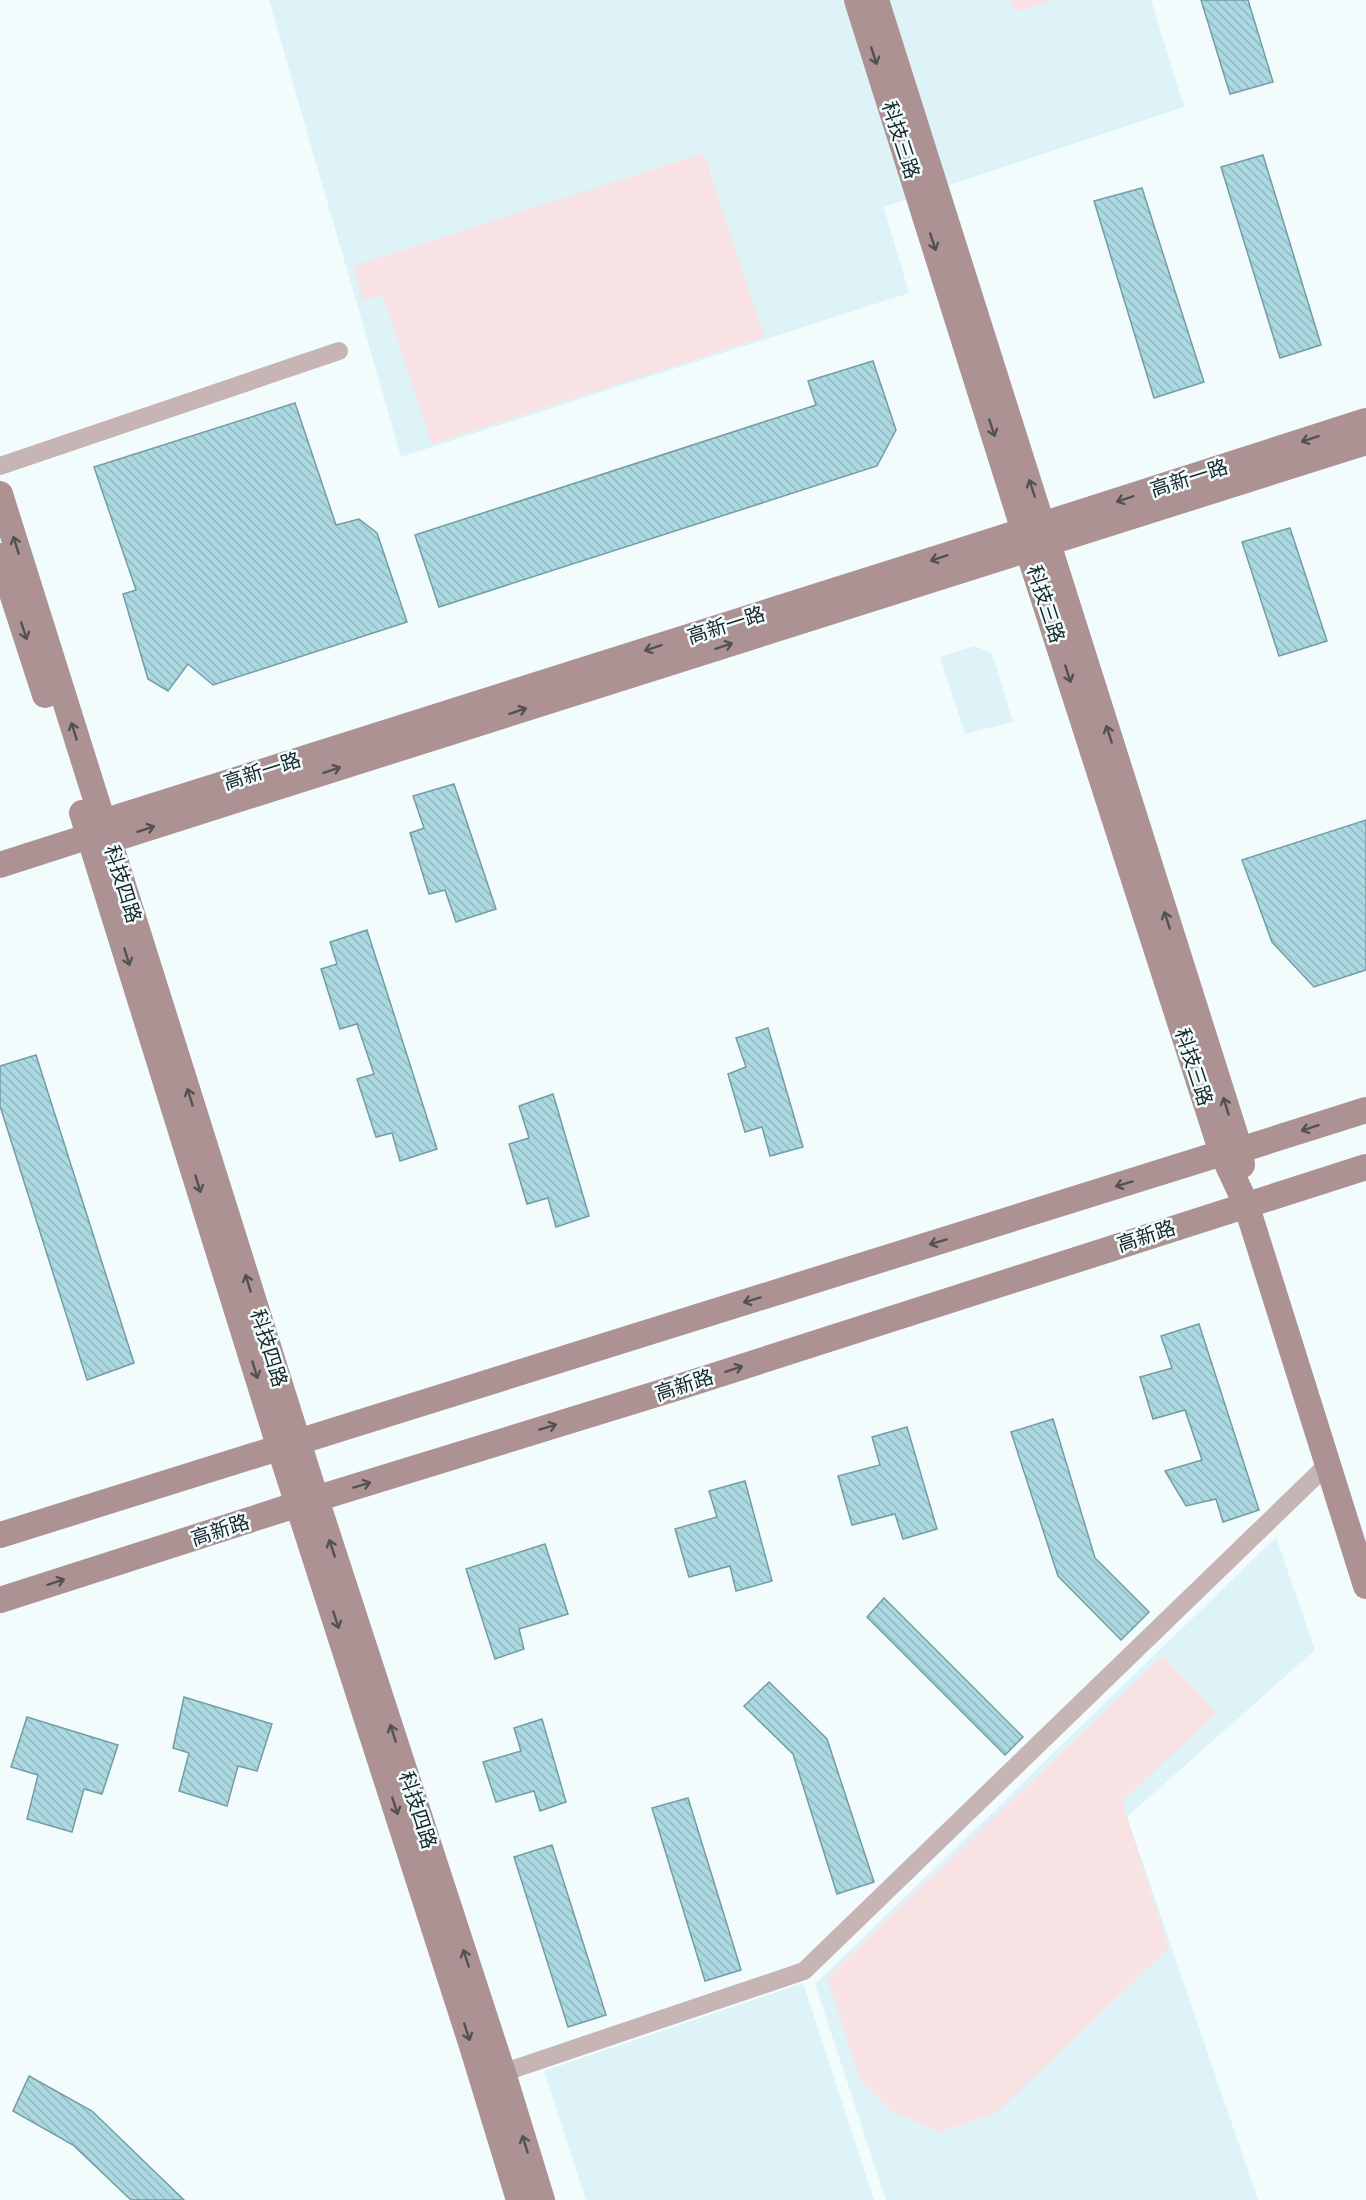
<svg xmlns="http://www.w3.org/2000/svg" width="1366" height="2200" font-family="Poppins,'Noto Sans SC',sans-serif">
<defs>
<pattern id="building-back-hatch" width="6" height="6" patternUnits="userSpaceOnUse" patternTransform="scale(1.5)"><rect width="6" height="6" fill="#acd8e1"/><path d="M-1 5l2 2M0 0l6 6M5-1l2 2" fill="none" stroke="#93b9c1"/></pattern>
</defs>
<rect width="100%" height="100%" fill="#f3fcfd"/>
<!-- built -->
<g fill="#def3f7">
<path d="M269 0H1151L1184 107 884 207 909 293 401 457Z"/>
<path d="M974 646 992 653 1013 722 965 734 940 657Z"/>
<path d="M1276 1537 1315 1650 1127 1817 1258 2200H886L815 1984Z"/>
<path d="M803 1983 874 2200H586L544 2071Z"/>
</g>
<!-- grass -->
<g fill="#f8e2e3">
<path d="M1010 0H1053L1014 12Z"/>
<path d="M704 153 764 337 432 444 383 295 363 300 353 266Z"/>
<path d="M1163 1656 1217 1713 1122 1801 1169 1948 996 2113 939 2132 891 2111 861 2081 827 1977Z"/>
</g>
<!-- building -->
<g fill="url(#building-back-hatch)" stroke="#739da5" stroke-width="1.5">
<path d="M1201 0H1248L1273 82 1230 94Z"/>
<path d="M1263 155 1321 345 1280 358 1221 167Z"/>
<path d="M1142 188 1204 382 1154 398 1094 201Z"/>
<path d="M873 361 896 430 877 466 439 607 415 535 816 405 808 381Z"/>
<path d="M295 403 336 525 359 519 377 533 407 622 213 685 188 664 168 691 148 679 123 594 136 590 94 467Z"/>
<path d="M1290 528 1327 641 1279 656 1242 542Z"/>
<path d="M454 784 496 909 456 922 445 890 429 894 410 833 424 828 413 796Z"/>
<path d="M1366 820V970L1314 987 1272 942 1242 860Z"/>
<path d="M367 930 437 1149 400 1161 392 1133 376 1137 357 1079 374 1074 357 1024 340 1029 321 969 337 964 330 942Z"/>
<path d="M768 1028 803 1147 770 1156 762 1127 745 1132 728 1074 746 1067 736 1038Z"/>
<path d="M36 1055 134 1363 87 1380 0 1106V1066Z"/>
<path d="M553 1094 589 1216 556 1227 548 1198 527 1204 509 1144 529 1138 519 1106Z"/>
<path d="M1199 1324 1259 1510 1223 1522 1216 1499 1186 1506 1165 1471 1202 1460 1185 1410 1153 1419 1140 1377 1172 1368 1161 1336Z"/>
<path d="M1053 1419 1095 1558 1149 1612 1121 1640 1058 1576 1011 1432Z"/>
<path d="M907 1427 937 1529 903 1539 895 1514 852 1525 838 1476 880 1465 872 1437Z"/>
<path d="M745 1481 772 1581 736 1591 730 1566 689 1577 675 1529 717 1517 709 1491Z"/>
<path d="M545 1544 568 1614 519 1629 524 1649 495 1659 466 1569Z"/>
<path d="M884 1598 1023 1737 1005 1755 867 1617Z"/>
<path d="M769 1682 827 1739 874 1882 837 1894 793 1754 744 1706Z"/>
<path d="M184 1697 272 1724 257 1771 238 1766 227 1806 179 1791 189 1753 173 1748Z"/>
<path d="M27 1717 118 1745 102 1794 84 1789 72 1832 27 1819 38 1775 11 1767Z"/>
<path d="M542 1719 566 1802 540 1811 534 1791 496 1802 483 1762 521 1751 514 1728Z"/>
<path d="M688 1798 741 1970 705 1981 652 1808Z"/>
<path d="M552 1845 606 2015 568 2027 514 1857Z"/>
<path d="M29 2076 92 2111 184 2200H131L73 2145 13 2111Z"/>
</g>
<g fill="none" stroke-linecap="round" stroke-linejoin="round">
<!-- street -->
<g stroke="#c7b4b5" stroke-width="18">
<path d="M0 466 339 351"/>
<path d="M493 2076 804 1971 1327 1465"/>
</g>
<!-- secondary -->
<g stroke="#ad9294" stroke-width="26">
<path d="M857 0 1024 531 1028 550 1222 1153 1246 1204 1366 1586"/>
<path d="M876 0 1240 1150 1242 1165"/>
<path d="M0 494 316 1499 503 2073 542 2200"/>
<path d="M0 556 45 695"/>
<path d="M82 813 280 1449 472 2046 519 2200"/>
<path d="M93 837 110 840 1366 442"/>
<path d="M0 865 90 836 103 822 951 554 1366 421"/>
<path d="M0 1535 1222 1153 1240 1150 1366 1110"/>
<path d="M0 1600 299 1504 679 1387 1366 1167"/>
</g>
</g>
<!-- one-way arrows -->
<defs><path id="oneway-shaft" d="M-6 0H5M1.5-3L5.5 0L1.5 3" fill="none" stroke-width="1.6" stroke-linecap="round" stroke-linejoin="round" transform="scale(1.5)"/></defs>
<g stroke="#525154">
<use href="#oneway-shaft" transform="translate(874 56) rotate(72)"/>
<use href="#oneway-shaft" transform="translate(933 242) rotate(72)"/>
<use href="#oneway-shaft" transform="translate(992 428) rotate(72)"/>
<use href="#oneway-shaft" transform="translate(1310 439) rotate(162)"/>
<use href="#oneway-shaft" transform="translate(1032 488) rotate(-108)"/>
<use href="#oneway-shaft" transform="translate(1125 499) rotate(162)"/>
<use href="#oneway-shaft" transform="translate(16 545) rotate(-107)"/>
<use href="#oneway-shaft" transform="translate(939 558) rotate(162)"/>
<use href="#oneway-shaft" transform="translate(24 631) rotate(72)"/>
<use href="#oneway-shaft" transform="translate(724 646) rotate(-18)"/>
<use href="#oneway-shaft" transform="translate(653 648) rotate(162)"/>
<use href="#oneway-shaft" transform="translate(1068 674) rotate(72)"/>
<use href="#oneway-shaft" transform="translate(518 711) rotate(-18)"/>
<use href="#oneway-shaft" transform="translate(74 731) rotate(-107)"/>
<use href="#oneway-shaft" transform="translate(1109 734) rotate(-108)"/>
<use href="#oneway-shaft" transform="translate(332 770) rotate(-18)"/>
<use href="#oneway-shaft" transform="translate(146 829) rotate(-18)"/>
<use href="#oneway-shaft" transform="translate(1167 920) rotate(-108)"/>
<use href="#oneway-shaft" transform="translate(127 957) rotate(73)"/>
<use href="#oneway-shaft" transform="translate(190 1097) rotate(-107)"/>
<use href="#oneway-shaft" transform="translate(1226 1106) rotate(-107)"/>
<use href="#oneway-shaft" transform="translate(1310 1128) rotate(162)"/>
<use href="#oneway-shaft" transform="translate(198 1184) rotate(73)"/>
<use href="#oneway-shaft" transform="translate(1124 1184) rotate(163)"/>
<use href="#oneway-shaft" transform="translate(938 1242) rotate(163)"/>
<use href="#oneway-shaft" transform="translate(248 1283) rotate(-107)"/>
<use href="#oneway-shaft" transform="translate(752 1300) rotate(163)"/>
<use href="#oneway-shaft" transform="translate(734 1369) rotate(-18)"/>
<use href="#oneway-shaft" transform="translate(255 1370) rotate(73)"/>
<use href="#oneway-shaft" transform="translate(548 1427) rotate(-17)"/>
<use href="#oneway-shaft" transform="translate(362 1485) rotate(-17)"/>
<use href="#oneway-shaft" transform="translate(332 1548) rotate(-108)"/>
<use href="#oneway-shaft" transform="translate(56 1582) rotate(-18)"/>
<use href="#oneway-shaft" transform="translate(336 1620) rotate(72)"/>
<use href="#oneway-shaft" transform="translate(393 1733) rotate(-108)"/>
<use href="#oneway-shaft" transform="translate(395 1806) rotate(72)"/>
<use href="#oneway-shaft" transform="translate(466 1958) rotate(-108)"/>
<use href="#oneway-shaft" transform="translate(467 2032) rotate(72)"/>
<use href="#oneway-shaft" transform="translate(525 2144) rotate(-107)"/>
</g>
<g text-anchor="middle" stroke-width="5" stroke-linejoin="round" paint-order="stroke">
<!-- street labels -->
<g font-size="20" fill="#152629" stroke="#f3fcfd">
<text transform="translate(901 140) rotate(72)" y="7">科技三路</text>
<text transform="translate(1189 478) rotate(-18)" y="7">高新一路</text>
<text transform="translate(1046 604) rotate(72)" y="7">科技三路</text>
<text transform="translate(726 625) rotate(-18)" y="7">高新一路</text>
<text transform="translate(262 771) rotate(-18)" y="7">高新一路</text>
<text transform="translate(123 884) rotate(73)" y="7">科技四路</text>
<text transform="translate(1194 1067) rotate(72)" y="7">科技三路</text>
<text transform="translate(1146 1236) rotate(-18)" y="7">高新路</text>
<text transform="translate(269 1348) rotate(73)" y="7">科技四路</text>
<text transform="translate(684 1385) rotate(-18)" y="7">高新路</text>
<text transform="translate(220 1530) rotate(-18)" y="7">高新路</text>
<text transform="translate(418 1810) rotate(72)" y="7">科技四路</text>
</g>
</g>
</svg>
